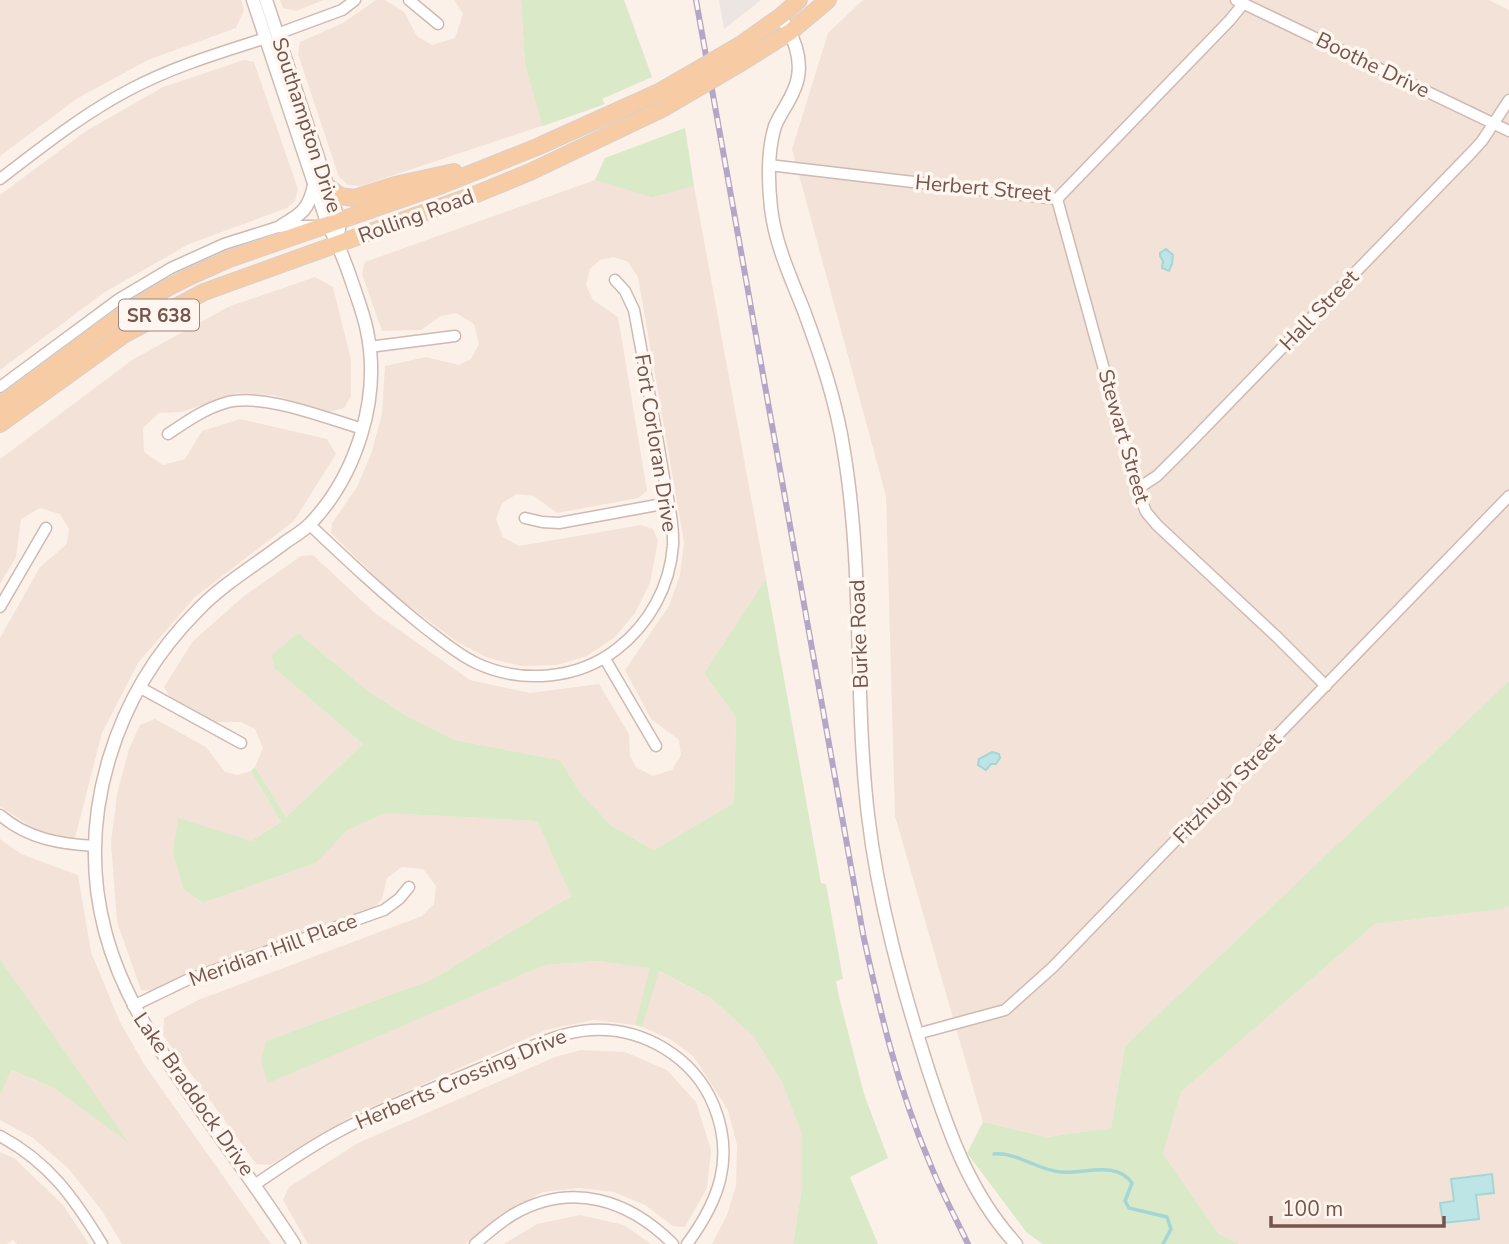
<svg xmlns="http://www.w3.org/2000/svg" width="1509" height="1244" font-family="'Nunito Sans',sans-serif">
<rect width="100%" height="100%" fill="#fcf1e8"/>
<!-- residential -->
<g fill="#f3e2d7">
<path d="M0 0H241L244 10 236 28 148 60 78 98 0 156Z"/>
<path d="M280 0H324L296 11 283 8Z"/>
<path d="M376 0H385L404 12 417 36 432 45 455 38 463 14 454 0H521L525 65 545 125 361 186 348 185 339 177 298 54 300 42 343 23Z"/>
<path d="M863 0H1489L1509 10V681L1125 1046 1111 1128 1047 1137 983 1122 895 816 886 496 792 149 828 33Z"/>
<path d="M244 60 254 62 298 189 295 201 287 208 189 244 105 292 0 370V195L86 131 163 87Z"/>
<path d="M595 180 652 196 694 186 766 579 704 673 736 718 734 803 654 850 612 826 581 794 560 760 454 740 405 715 368 691 298 633 274 668 363 744 286 817 255 767 263 748 255 729 241 722H216L170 697 164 687 193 641 244 596 301 556 313 555 375 613 470 680 530 693 599 684 629 734 630 756 636 767 653 776 672 770 681 755 679 740 651 719 625 670 669 606 680 575 684 542 638 277 628 262 614 257 600 260 590 269 586 285 593 300 618 317 647 491 638 498 557 513 534 496 517 494 502 503 496 519 503 537 519 546 641 525 653 529 658 541 650 583 635 613 615 637 587 656 557 665 521 666 488 658 457 642 392 593 331 533 332 523 357 487 371 454 382 414 385 366 426 357 459 365 471 359 479 344 474 324 456 313 441 316 421 330 382 331 362 274 365 262Z"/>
<path d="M315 277 333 287 351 359V396L344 408 329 412 273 395 237 393 182 412 159 413 143 428 144 452 163 465 185 459 202 431 240 419 327 439 336 454 294 521 195 597 138 663 102 733 75 838 66 841 42 834 0 806V638L40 567 67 544 69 529 60 514 40 508 21 519 16 557 0 584V459L132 360 228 307Z"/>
<path d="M155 719 206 747 225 772 238 775 251 771 281 822 251 841 173 853 183 889 203 903 316 863 348 830 385 813 537 821 571 896 431 980 266 1041 268 1082 545 965 597 961 651 968 635 1025 593 1020 546 1030 355 1114 270 1165 256 1164 163 1035 164 1018 198 1000 422 916 434 904 436 886 423 869 402 867 387 878 382 899 375 907 152 991 141 990 117 922 111 843 117 794 129 749 140 725Z"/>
<path d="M0 839 21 854 78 875 91 952 120 1022 144 1064 271 1244H122L102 1211 68 1168 33 1138 0 1120V1095L10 1070 54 1088 126 1140 0 959Z"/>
<path d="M1509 906V1244H1240L1219 1234 1163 1154 1181 1092 1375 924 1502 909Z"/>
<path d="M658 971 711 998 753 1036 782 1082 802 1133V1188L793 1244H712L727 1215 736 1185 737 1145 728 1110 694 1057 670 1039 642 1027Z"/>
<path d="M581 1050 625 1052 667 1070 696 1102 711 1150 707 1188 685 1227 673 1226 645 1205 614 1192 579 1188 543 1192 502 1213 465 1244H308L283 1200 289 1187 358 1143 555 1057Z"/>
<path d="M0 1152 14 1158 63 1205 89 1244H17L13 1240 7 1244H0Z"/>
<path d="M580 1215 624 1225 651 1244H504L537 1224Z"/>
</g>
<!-- industrial -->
<path fill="#ede5e1" d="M719 0H761L724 29Z"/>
<!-- green -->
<g fill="#dae9c7">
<path d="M521 0H624L652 77 602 99 605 104 543 126 525 65Z"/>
<path d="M685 128 694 186 652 197 595 180 605 158Z"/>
<path d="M766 579 821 883 826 884 843 979 836 981 839 997 864 1094 888 1158 850 1177 878 1244H793L802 1188V1134L782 1082 753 1036 711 998 659 971 642 1027 635 1025 650 968 597 961 545 965 268 1083 261 1061 266 1041 431 980 571 896 537 821 385 813 348 830 316 863 203 903 183 889 173 853 178 818 251 841 281 822 251 771 255 767 286 817 363 744 274 668 272 655 298 633 368 691 405 715 454 740 560 760 581 794 612 826 654 850 734 803 736 718 704 673Z"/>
<path d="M1509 681V906L1502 909 1375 924 1181 1092 1163 1154 1219 1234 1240 1244H1043L1027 1233 967 1153 983 1122 1047 1137 1111 1128 1125 1046Z"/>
<path d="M0 959 128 1142 54 1088 11 1070 0 1095Z"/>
</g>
<!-- water -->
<g fill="#bde5e5" stroke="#a4d6d6" stroke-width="2">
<path d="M1166 249 1173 255 1172 264 1169 271 1162 268 1163 261 1160 256V253Z"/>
<path d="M992 752 999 754 1000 758 996 764H991L986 770 978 765 979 759Z"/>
<path d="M1492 1174 1494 1193 1476 1195 1479 1219 1443 1223 1440 1203 1454 1201 1451 1179Z"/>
</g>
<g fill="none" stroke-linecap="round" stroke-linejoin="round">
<!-- stream -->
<path stroke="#a4d6d6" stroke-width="3.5" d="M994 1154C1017 1152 1037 1170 1061 1172 1085 1174 1116 1160 1132 1183L1125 1201 1129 1208 1167 1217 1171 1229 1163 1244"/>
<!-- minor casing -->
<g stroke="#cfbab1" stroke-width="13">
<g id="minor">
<path d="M409 0 438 24"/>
<path d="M1236 0 1509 131"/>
<path d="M277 34 342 10 355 0"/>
<path d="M769 165 1057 199"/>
<path d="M0 179C42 147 83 114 129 90 172 67 219 53 266 38"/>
<path d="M1057 199 1137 489 1146 512 1157 525 1277 637 1326 686"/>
<path d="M1057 199 1230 20 1243 4"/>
<path d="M369 347 455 336"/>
<path d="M0 387 119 299 171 268 224 244 281 226H315"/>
<path d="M168 434C186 422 204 409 225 403 262 392 325 418 363 429"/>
<path d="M1137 489 1157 476 1187 446 1472 152 1482 141 1509 100"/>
<path d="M525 518 542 522 559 523 668 503"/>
<path d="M310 525C347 560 384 595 424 627 441 640 457 654 476 663 521 684 577 680 617 649 649 624 670 587 673 545 674 521 667 496 663 472 654 418 644 364 634 310L625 291 615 280"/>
<path d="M0 607 46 528"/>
<path d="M605 659 656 746"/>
<path d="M139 687 241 743"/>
<path d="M0 815C28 839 60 844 95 846"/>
<path d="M133 1006 187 980 384 910 399 899 409 887"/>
<path d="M917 1034 1005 1010 1053 967 1509 496"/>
<path d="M0 1136C49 1162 74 1198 102 1244"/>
<path d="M256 1184C282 1166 308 1148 336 1133 386 1106 439 1086 491 1064 523 1051 556 1032 591 1030 643 1027 694 1057 714 1106 735 1158 719 1201 687 1244"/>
<path d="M475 1244C488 1233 500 1222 514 1214 572 1181 629 1200 673 1244"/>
</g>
</g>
<!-- tertiary casing -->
<g stroke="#cfbab1" stroke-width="15">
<g id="tertiary">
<path d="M253 0 328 225C339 245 346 264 353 285 358 300 364 315 367 331 381 397 357 474 311 523 304 530 295 536 287 541 257 564 224 583 198 610 115 693 75 816 105 931 122 996 158 1048 196 1103 229 1150 263 1196 294 1244"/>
<path d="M266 0 339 221V230"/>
<path d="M786 25C798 46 804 70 793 92 788 104 780 114 775 126 767 152 768 181 771 208 775 244 791 278 804 311 821 357 837 404 844 452 864 572 854 694 868 815 878 901 902 987 928 1069 949 1133 970 1194 1016 1244"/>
<path d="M281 226C302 214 309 209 314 185"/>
</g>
</g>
<!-- primary casing -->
<g stroke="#d8cfcd" stroke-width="18">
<g id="primary">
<path d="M740 45 781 16 799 0"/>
<path d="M744 61 790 32 828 0"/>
<path d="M327 186 340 196 354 198 395 185 454 172"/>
<path d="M0 405 118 318 167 288 191 276 229 259 442 185 537 147 659 92"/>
<path d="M0 424 125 334 204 292 479 193 530 172 662 109"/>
</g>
</g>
<!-- minor -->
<use href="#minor" stroke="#fff" stroke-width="10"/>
<!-- tertiary -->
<use href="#tertiary" stroke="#fff" stroke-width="12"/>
<!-- primary -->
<use href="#primary" stroke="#f7cca4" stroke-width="16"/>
<!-- rail casing -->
<g stroke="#b3a6c6" stroke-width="6">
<path id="rail" d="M696 0 863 934C880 1012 898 1088 929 1161 940 1189 955 1217 968 1244"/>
</g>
<!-- rail -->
<use href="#rail" stroke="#fef6ef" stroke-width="3.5" stroke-dasharray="10" stroke-linecap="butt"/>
<!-- primary-bridge casing -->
<g stroke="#d8cfcd" stroke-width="18" stroke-linecap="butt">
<g id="primary-bridge">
<path d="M659 92 740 45"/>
<path d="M662 109 744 61"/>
</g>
</g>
<!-- primary-bridge -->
<use href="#primary-bridge" stroke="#f7cca4" stroke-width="16"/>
</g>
<g text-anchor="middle" stroke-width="7" stroke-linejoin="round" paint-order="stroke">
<!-- shield labels -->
<rect fill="#fef6ef" stroke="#9e857e" stroke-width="2" x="119" y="299.5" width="80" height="31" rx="5"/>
<g font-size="19" font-weight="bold" fill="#75554d">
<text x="159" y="322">SR 638</text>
</g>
<!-- street labels -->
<g font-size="21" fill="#75554d" stroke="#fef6ef">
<text transform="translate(1373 65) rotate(26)" y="7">Boothe Drive</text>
<text transform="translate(307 125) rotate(72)" y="7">Southampton Drive</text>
<text transform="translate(983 188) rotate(5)" y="7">Herbert Street</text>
<text transform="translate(416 216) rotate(-20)" y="7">Rolling Road</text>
<text transform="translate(1319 310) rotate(-46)" y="7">Hall Street</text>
<text transform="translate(1124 436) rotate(74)" y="7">Stewart Street</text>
<text transform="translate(656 443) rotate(81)" y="7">Fort Corloran Drive</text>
<text transform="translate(859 634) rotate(-92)" y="7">Burke Road</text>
<text transform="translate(1227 788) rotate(-46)" y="7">Fitzhugh Street</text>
<text transform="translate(273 950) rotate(-20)" y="7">Meridian Hill Place</text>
<text transform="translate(461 1079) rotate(-23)" y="7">Herberts Crossing Drive</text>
<text transform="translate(194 1094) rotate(55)" y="7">Lake Braddock Drive</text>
</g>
</g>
<!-- scale -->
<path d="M1271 1216v10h173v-10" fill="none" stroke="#75554d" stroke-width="3.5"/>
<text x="1282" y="1216" font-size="21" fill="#75554d" stroke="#fef6ef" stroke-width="5" paint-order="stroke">100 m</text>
</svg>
